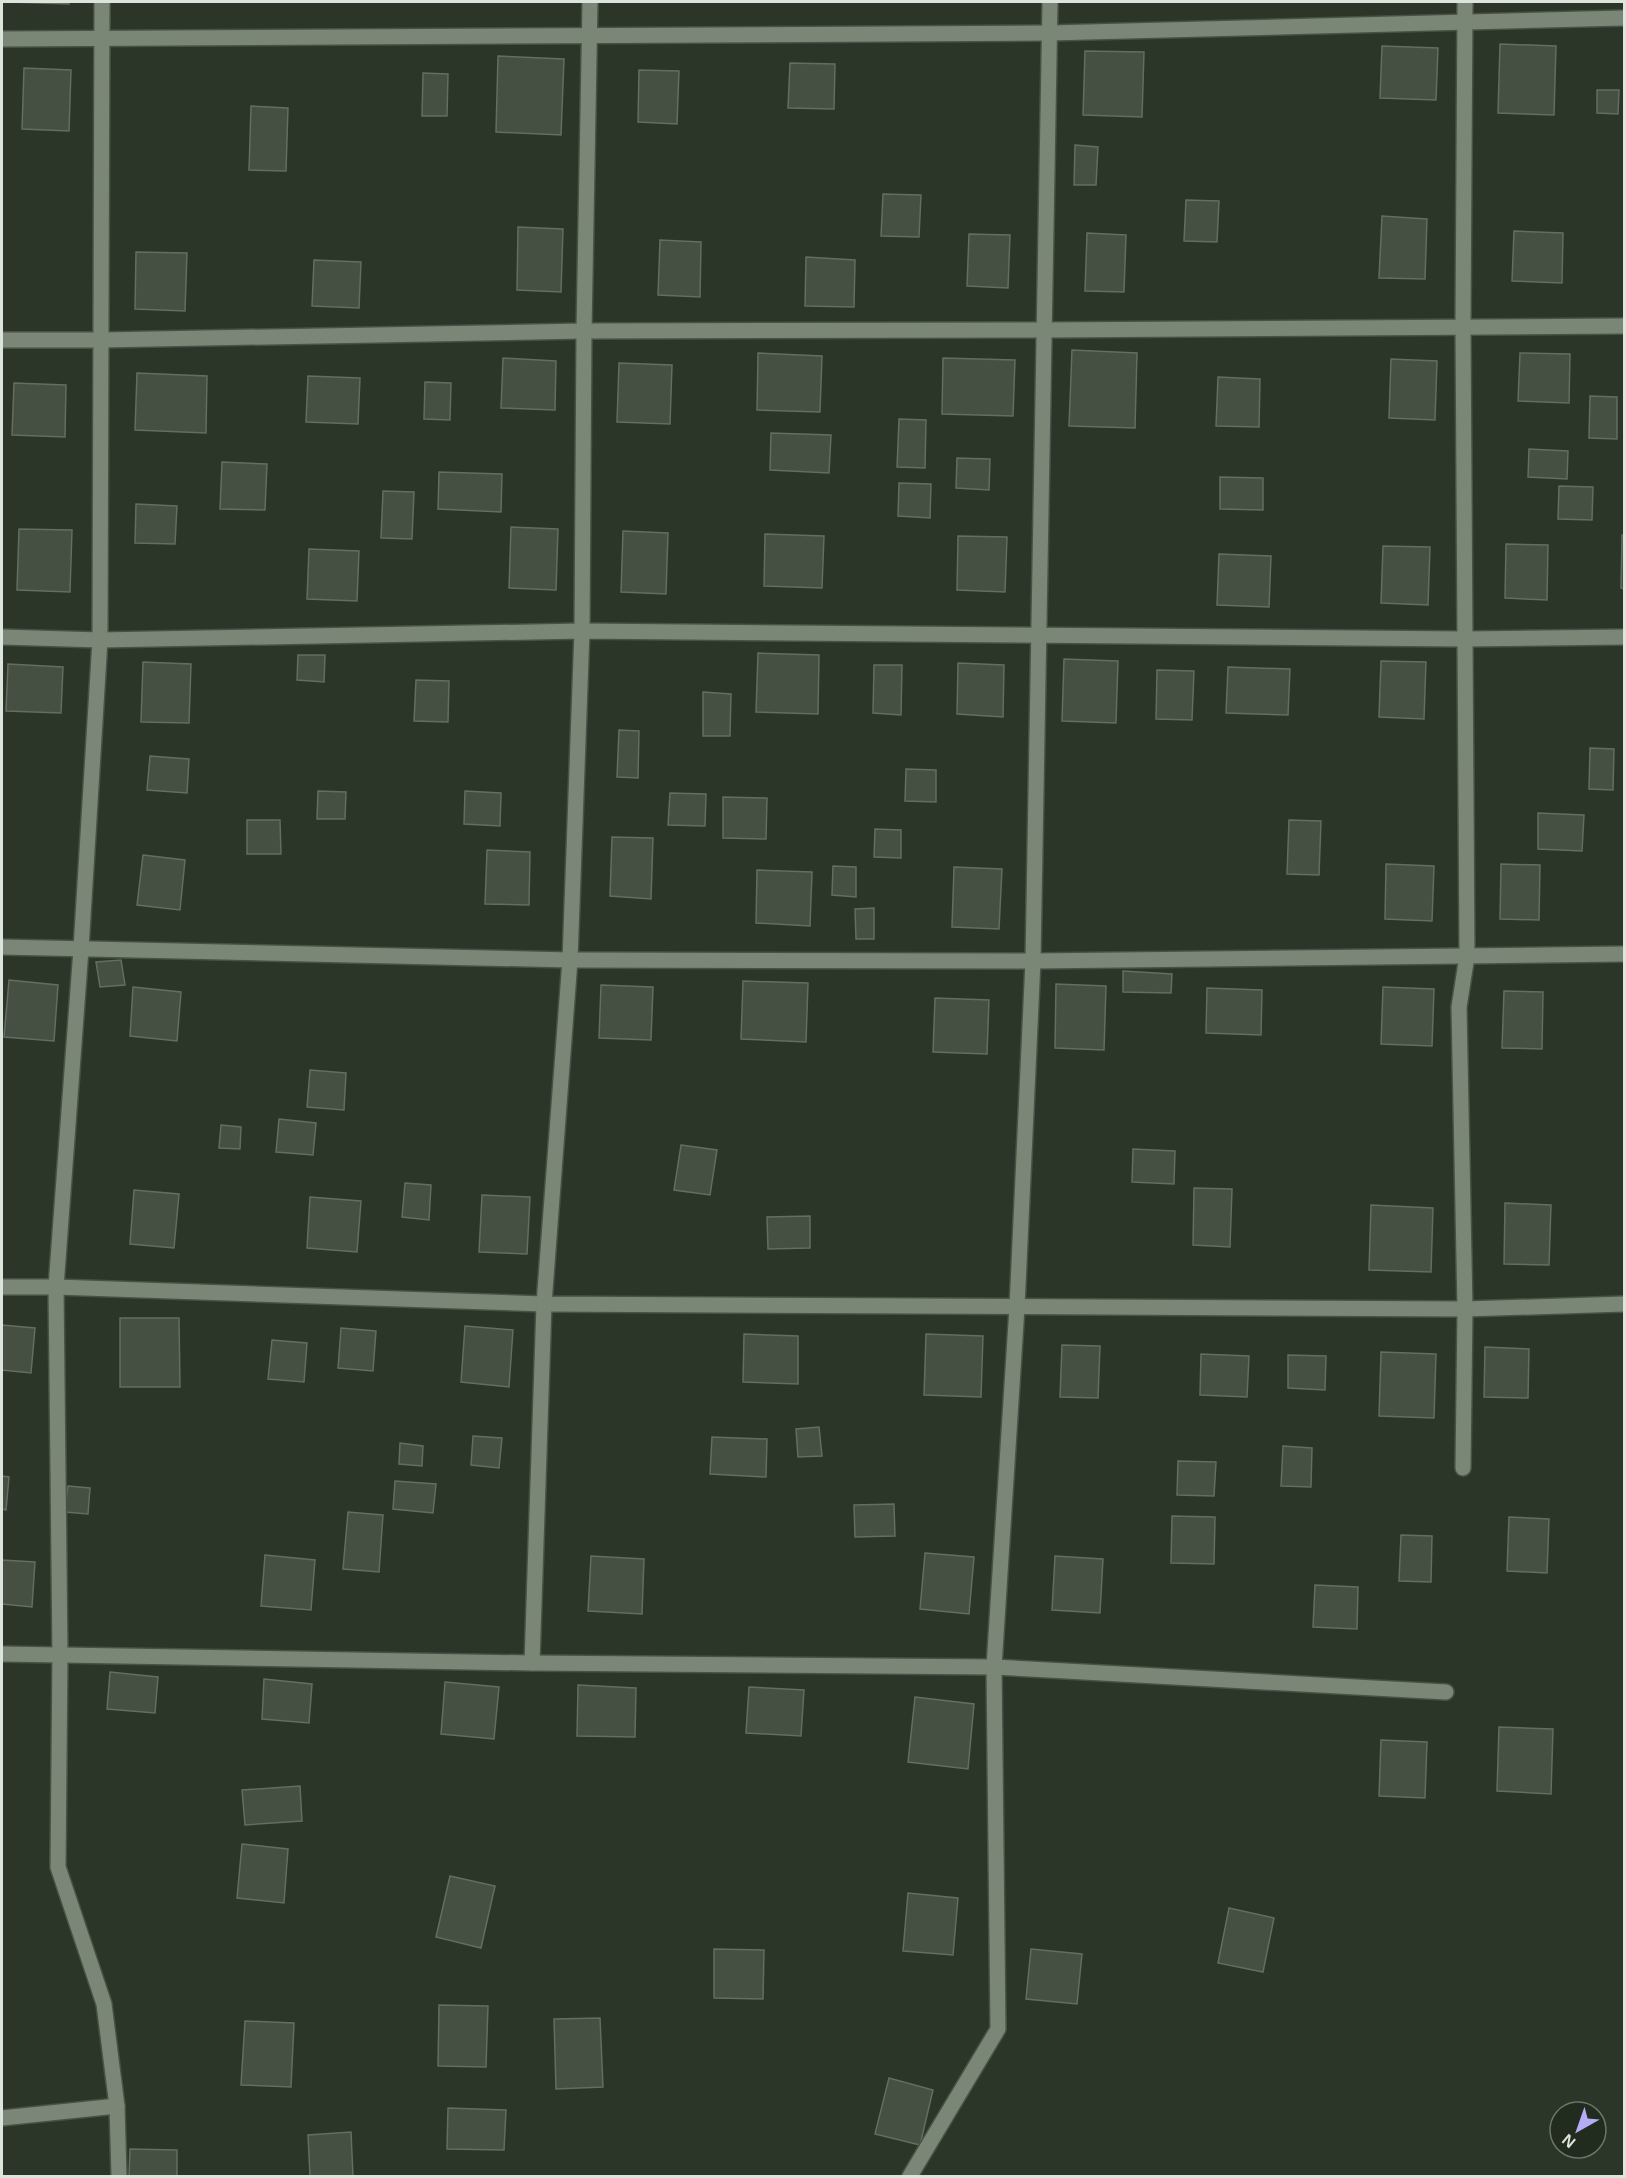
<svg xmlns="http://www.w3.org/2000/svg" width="1626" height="2178" font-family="Arial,sans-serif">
<rect width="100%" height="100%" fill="#2b3528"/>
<!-- building -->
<g fill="#455042" stroke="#626e5e" stroke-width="1.5">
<path d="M9 2H69V4Z"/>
<path d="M1500 44 1556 46 1554 115 1498 113Z"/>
<path d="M1382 46 1438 48 1436 100 1380 98Z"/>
<path d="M1085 51 1144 52 1142 117 1083 115Z"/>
<path d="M498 56 564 59 561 135 496 132Z"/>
<path d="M790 63 835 64 834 109 788 108Z"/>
<path d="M24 68 71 70 69 131 22 129Z"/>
<path d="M639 70 679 71 677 124 638 122Z"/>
<path d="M423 73 448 74 447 116H422Z"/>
<path d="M1597 90H1619L1618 114 1597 113Z"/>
<path d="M251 106 288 108 286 171 249 170Z"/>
<path d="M1075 145 1098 147 1096 185H1074Z"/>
<path d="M883 194 921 195 919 237 881 236Z"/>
<path d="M1186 200 1219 201 1217 242 1184 241Z"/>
<path d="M1382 216 1427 219 1425 279 1379 278Z"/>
<path d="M518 227 563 229 561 292 517 290Z"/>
<path d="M1514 231 1563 233 1562 283 1512 281Z"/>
<path d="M1087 233 1126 235 1124 292 1085 291Z"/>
<path d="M969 234 1010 235 1008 288 967 286Z"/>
<path d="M660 240 701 242 700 297 658 295Z"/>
<path d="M136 252 187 253 185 311 135 309Z"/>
<path d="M806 257 855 260 854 307 805 306Z"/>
<path d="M314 260 361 262 359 308 312 306Z"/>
<path d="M1072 350 1137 353 1135 428 1069 426Z"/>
<path d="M758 353 822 356 820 412 757 410Z"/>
<path d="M1520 353 1570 354 1569 403 1518 401Z"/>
<path d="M503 358 556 361 555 410 501 408Z"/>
<path d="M943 358 1015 360 1013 416 942 414Z"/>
<path d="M1391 359 1437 361 1435 420 1389 418Z"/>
<path d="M619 363 672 365 670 424 617 422Z"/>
<path d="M137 373 207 376 206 433 135 430Z"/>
<path d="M308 376 360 378 358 424 306 422Z"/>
<path d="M1218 377 1260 379 1259 427 1216 426Z"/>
<path d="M425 382 451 383 450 420 424 419Z"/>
<path d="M14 383 66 385 65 437 12 435Z"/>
<path d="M1590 396 1617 397V439L1589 438Z"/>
<path d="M899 419 926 420 925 468 897 467Z"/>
<path d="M771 433 831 435 829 473 770 470Z"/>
<path d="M1529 449 1568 451 1567 479 1528 477Z"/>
<path d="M957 458 990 459 989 490 956 488Z"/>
<path d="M222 462 267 464 265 510 220 509Z"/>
<path d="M439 472 502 474 501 512 438 509Z"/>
<path d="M1220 477 1263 478V510L1220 509Z"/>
<path d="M899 483 931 484 930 518 898 516Z"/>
<path d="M1559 486 1593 487 1592 520 1558 519Z"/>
<path d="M383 491 414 492 412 539 381 538Z"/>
<path d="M136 504 177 506 175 544 135 543Z"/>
<path d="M511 527 558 529 556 590 509 588Z"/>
<path d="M19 529 72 530 70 592 17 590Z"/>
<path d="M623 531 668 533 666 594 621 592Z"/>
<path d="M765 534 824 536 822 588 764 586Z"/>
<path d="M1622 535H1624V589L1621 588Z"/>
<path d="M958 536 1007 537 1005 592 957 590Z"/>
<path d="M1506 544 1548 545 1547 600 1505 598Z"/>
<path d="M1383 546 1430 547 1428 605 1381 603Z"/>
<path d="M309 549 359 551 357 601 307 599Z"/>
<path d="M1219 554 1271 556 1269 607 1217 605Z"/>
<path d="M758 653 819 655 818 714 756 712Z"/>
<path d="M298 655H325L324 682 297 680Z"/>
<path d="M1064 659 1118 661 1116 723 1062 721Z"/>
<path d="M1381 661 1426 662 1424 719 1379 717Z"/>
<path d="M143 662 191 664 189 723 141 722Z"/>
<path d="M958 663 1004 665 1003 717 957 714Z"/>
<path d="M8 664 63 667 61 713 6 711Z"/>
<path d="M874 665H902L901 715 873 713Z"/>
<path d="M1228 667 1290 669 1288 715 1226 713Z"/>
<path d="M1157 670 1194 671 1192 720 1156 719Z"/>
<path d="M416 680 449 681 448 722 414 721Z"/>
<path d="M703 692 731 694 730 736H703Z"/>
<path d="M619 730 639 731 638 778 617 777Z"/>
<path d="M1590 748 1614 749 1613 790 1589 789Z"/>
<path d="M150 756 189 759 187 793 147 790Z"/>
<path d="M906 769 936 770V802L905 801Z"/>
<path d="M318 791 346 792 345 819H317Z"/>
<path d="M465 791 501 793 500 826 464 824Z"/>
<path d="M670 793 706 794 705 826 668 825Z"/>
<path d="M723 797 767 798 766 839 723 838Z"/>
<path d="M1538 813 1584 815 1582 851 1538 849Z"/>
<path d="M247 820H280L281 854H247Z"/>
<path d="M1289 820 1321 821 1319 875 1287 874Z"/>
<path d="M875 829 901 830V858L874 857Z"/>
<path d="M612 837 653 838 651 899 610 896Z"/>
<path d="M487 850 530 852 529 905 485 904Z"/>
<path d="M143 855 185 860 180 910 137 905Z"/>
<path d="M1386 864 1434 866 1432 921 1385 919Z"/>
<path d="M1501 864 1540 865 1539 920 1500 919Z"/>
<path d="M833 866 856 867V897L832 895Z"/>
<path d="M954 867 1002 869 999 929 952 927Z"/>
<path d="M757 870 812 872 810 926 756 923Z"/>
<path d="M874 908V939H856L855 909Z"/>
<path d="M121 960 125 985 100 987 96 962Z"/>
<path d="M1123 971 1172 974 1171 993 1123 992Z"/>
<path d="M9 980 58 985 54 1041 4 1037Z"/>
<path d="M743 981 808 983 806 1042 741 1039Z"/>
<path d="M1056 984 1106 986 1104 1050 1055 1048Z"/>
<path d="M601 985 653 987 651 1040 599 1038Z"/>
<path d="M133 987 181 992 177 1041 130 1036Z"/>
<path d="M1383 987 1434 989 1432 1046 1381 1044Z"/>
<path d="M1207 988 1262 990 1261 1035 1206 1033Z"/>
<path d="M1504 991 1543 992 1542 1049 1502 1048Z"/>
<path d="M935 998 989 1000 987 1054 933 1052Z"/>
<path d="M310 1070 346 1073 344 1110 307 1107Z"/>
<path d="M279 1119 316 1123 313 1155 276 1152Z"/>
<path d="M221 1125 241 1127 240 1149 219 1148Z"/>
<path d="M681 1145 717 1150 710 1195 674 1190Z"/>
<path d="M1133 1149 1175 1151 1174 1184 1132 1182Z"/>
<path d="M405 1183 431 1185 429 1220 402 1217Z"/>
<path d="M1194 1188 1232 1189 1230 1247 1193 1245Z"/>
<path d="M134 1190 179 1194 174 1248 130 1244Z"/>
<path d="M482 1195 530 1197 527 1254 479 1252Z"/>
<path d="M310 1197 361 1201 357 1252 307 1248Z"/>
<path d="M1505 1203 1551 1205 1549 1265 1504 1264Z"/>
<path d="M1371 1205 1433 1208 1431 1272 1369 1270Z"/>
<path d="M810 1216V1248L768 1249 767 1217Z"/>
<path d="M120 1318H179L180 1387H120Z"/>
<path d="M2 1325 35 1328 31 1373 2 1370Z"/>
<path d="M465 1326 513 1330 509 1387 461 1382Z"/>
<path d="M341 1328 376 1331 373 1371 338 1368Z"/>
<path d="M744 1334 798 1336V1384L743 1382Z"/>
<path d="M926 1334 983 1336 981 1397 924 1395Z"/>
<path d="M272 1340 307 1343 304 1382 268 1379Z"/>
<path d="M1062 1345 1100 1346 1098 1398 1060 1397Z"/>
<path d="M1485 1347 1529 1349 1528 1398 1484 1397Z"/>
<path d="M1381 1352 1436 1354 1434 1418 1379 1416Z"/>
<path d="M1201 1354 1249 1356 1247 1397 1200 1395Z"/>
<path d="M1288 1355 1326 1356 1325 1390 1288 1388Z"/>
<path d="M819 1427 822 1456 798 1457 796 1429Z"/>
<path d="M473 1436 502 1438 499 1468 471 1465Z"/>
<path d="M712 1437 767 1439 766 1477 710 1474Z"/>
<path d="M400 1443 423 1446 422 1466 399 1464Z"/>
<path d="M1283 1446 1312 1448 1311 1487 1281 1486Z"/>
<path d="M1178 1461 1216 1462 1214 1496 1177 1495Z"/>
<path d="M2 1476 9 1477 6 1510 2 1509Z"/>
<path d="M395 1481 436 1484 433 1513 393 1509Z"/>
<path d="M68 1486 90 1488 88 1514 65 1512Z"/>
<path d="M894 1504 895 1536 855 1537 854 1505Z"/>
<path d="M348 1512 383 1515 379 1572 343 1569Z"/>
<path d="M1172 1516 1215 1517 1214 1564 1171 1563Z"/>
<path d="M1509 1517 1549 1519 1547 1573 1507 1571Z"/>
<path d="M1401 1535 1432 1536 1431 1582 1399 1581Z"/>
<path d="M925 1553 974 1557 969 1614 920 1609Z"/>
<path d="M265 1555 315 1560 311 1610 261 1606Z"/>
<path d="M591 1556 644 1559 642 1614 588 1611Z"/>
<path d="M1055 1556 1103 1559 1100 1613 1052 1610Z"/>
<path d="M2 1560 35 1562 32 1607 2 1604Z"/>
<path d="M1315 1585 1358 1587 1357 1629 1313 1627Z"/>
<path d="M110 1672 158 1677 155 1713 107 1709Z"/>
<path d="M264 1679 312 1684 309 1723 262 1719Z"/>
<path d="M445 1682 499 1687 494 1739 441 1734Z"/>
<path d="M578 1685 636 1688 635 1737 577 1736Z"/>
<path d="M749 1687 804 1690 801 1736 746 1733Z"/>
<path d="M915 1697 974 1704 968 1769 908 1762Z"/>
<path d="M1499 1727 1553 1729 1551 1794 1497 1791Z"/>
<path d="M1381 1740 1427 1742 1425 1798 1379 1796Z"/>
<path d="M300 1786 302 1821 245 1825 242 1790Z"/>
<path d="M242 1844 288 1849 284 1903 237 1898Z"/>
<path d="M450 1876 495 1886 481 1948 436 1937Z"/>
<path d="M908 1893 958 1898 953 1955 903 1951Z"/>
<path d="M1229 1908 1274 1918 1263 1972 1218 1963Z"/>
<path d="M714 1949 764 1950 763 1999 714 1998Z"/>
<path d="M1031 1949 1082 1954 1077 2004 1026 1999Z"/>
<path d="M439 2005 488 2006 486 2067 438 2066Z"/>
<path d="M600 2018 603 2087 556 2089 554 2019Z"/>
<path d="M245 2021 294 2023 291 2087 241 2085Z"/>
<path d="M889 2078 933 2090 920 2145 875 2134Z"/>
<path d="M448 2108 506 2110 504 2150 447 2149Z"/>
<path d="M351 2132 353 2176H310L308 2135Z"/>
<path d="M130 2149 177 2150V2176H129Z"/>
</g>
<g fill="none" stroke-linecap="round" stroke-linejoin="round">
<!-- minor casing -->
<g stroke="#485145" stroke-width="18">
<g id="minor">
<path d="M102 2 100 640 81 949 56 1287 60 1655 58 1867 104 2004 117 2106 119 2176"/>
<path d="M2 39 1049 33 1624 18"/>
<path d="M2 340H102L584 331 1045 330 1624 326"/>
<path d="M2 637 100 640 582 631 1465 639 1624 637"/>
<path d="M2 947 570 960 1033 961 1624 954"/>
<path d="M2 1287H56L544 1304 1465 1309 1624 1304"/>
<path d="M1463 1468 1465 1309 1459 1007 1467 956 1463 326 1465 2"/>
<path d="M2 1654 532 1663 994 1667 1446 1692"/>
<path d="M532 1663 544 1304 570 960 582 631 584 331 590 2"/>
<path d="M2 2118 117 2106"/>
<path d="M910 2176 998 2029 994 1667 1017 1307 1033 961 1050 2"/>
</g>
</g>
<!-- minor -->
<use href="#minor" stroke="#7a8676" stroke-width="15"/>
</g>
<!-- border -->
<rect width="1626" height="2178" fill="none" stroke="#dde4db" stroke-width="6"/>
<!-- north arrow -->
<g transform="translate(1578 2130) rotate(220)"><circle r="28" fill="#212b1e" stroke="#6c756a" stroke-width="1.5"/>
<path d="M0-4.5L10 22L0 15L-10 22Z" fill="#b5acf8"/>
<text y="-9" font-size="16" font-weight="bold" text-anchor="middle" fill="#dde4db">N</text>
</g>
</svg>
